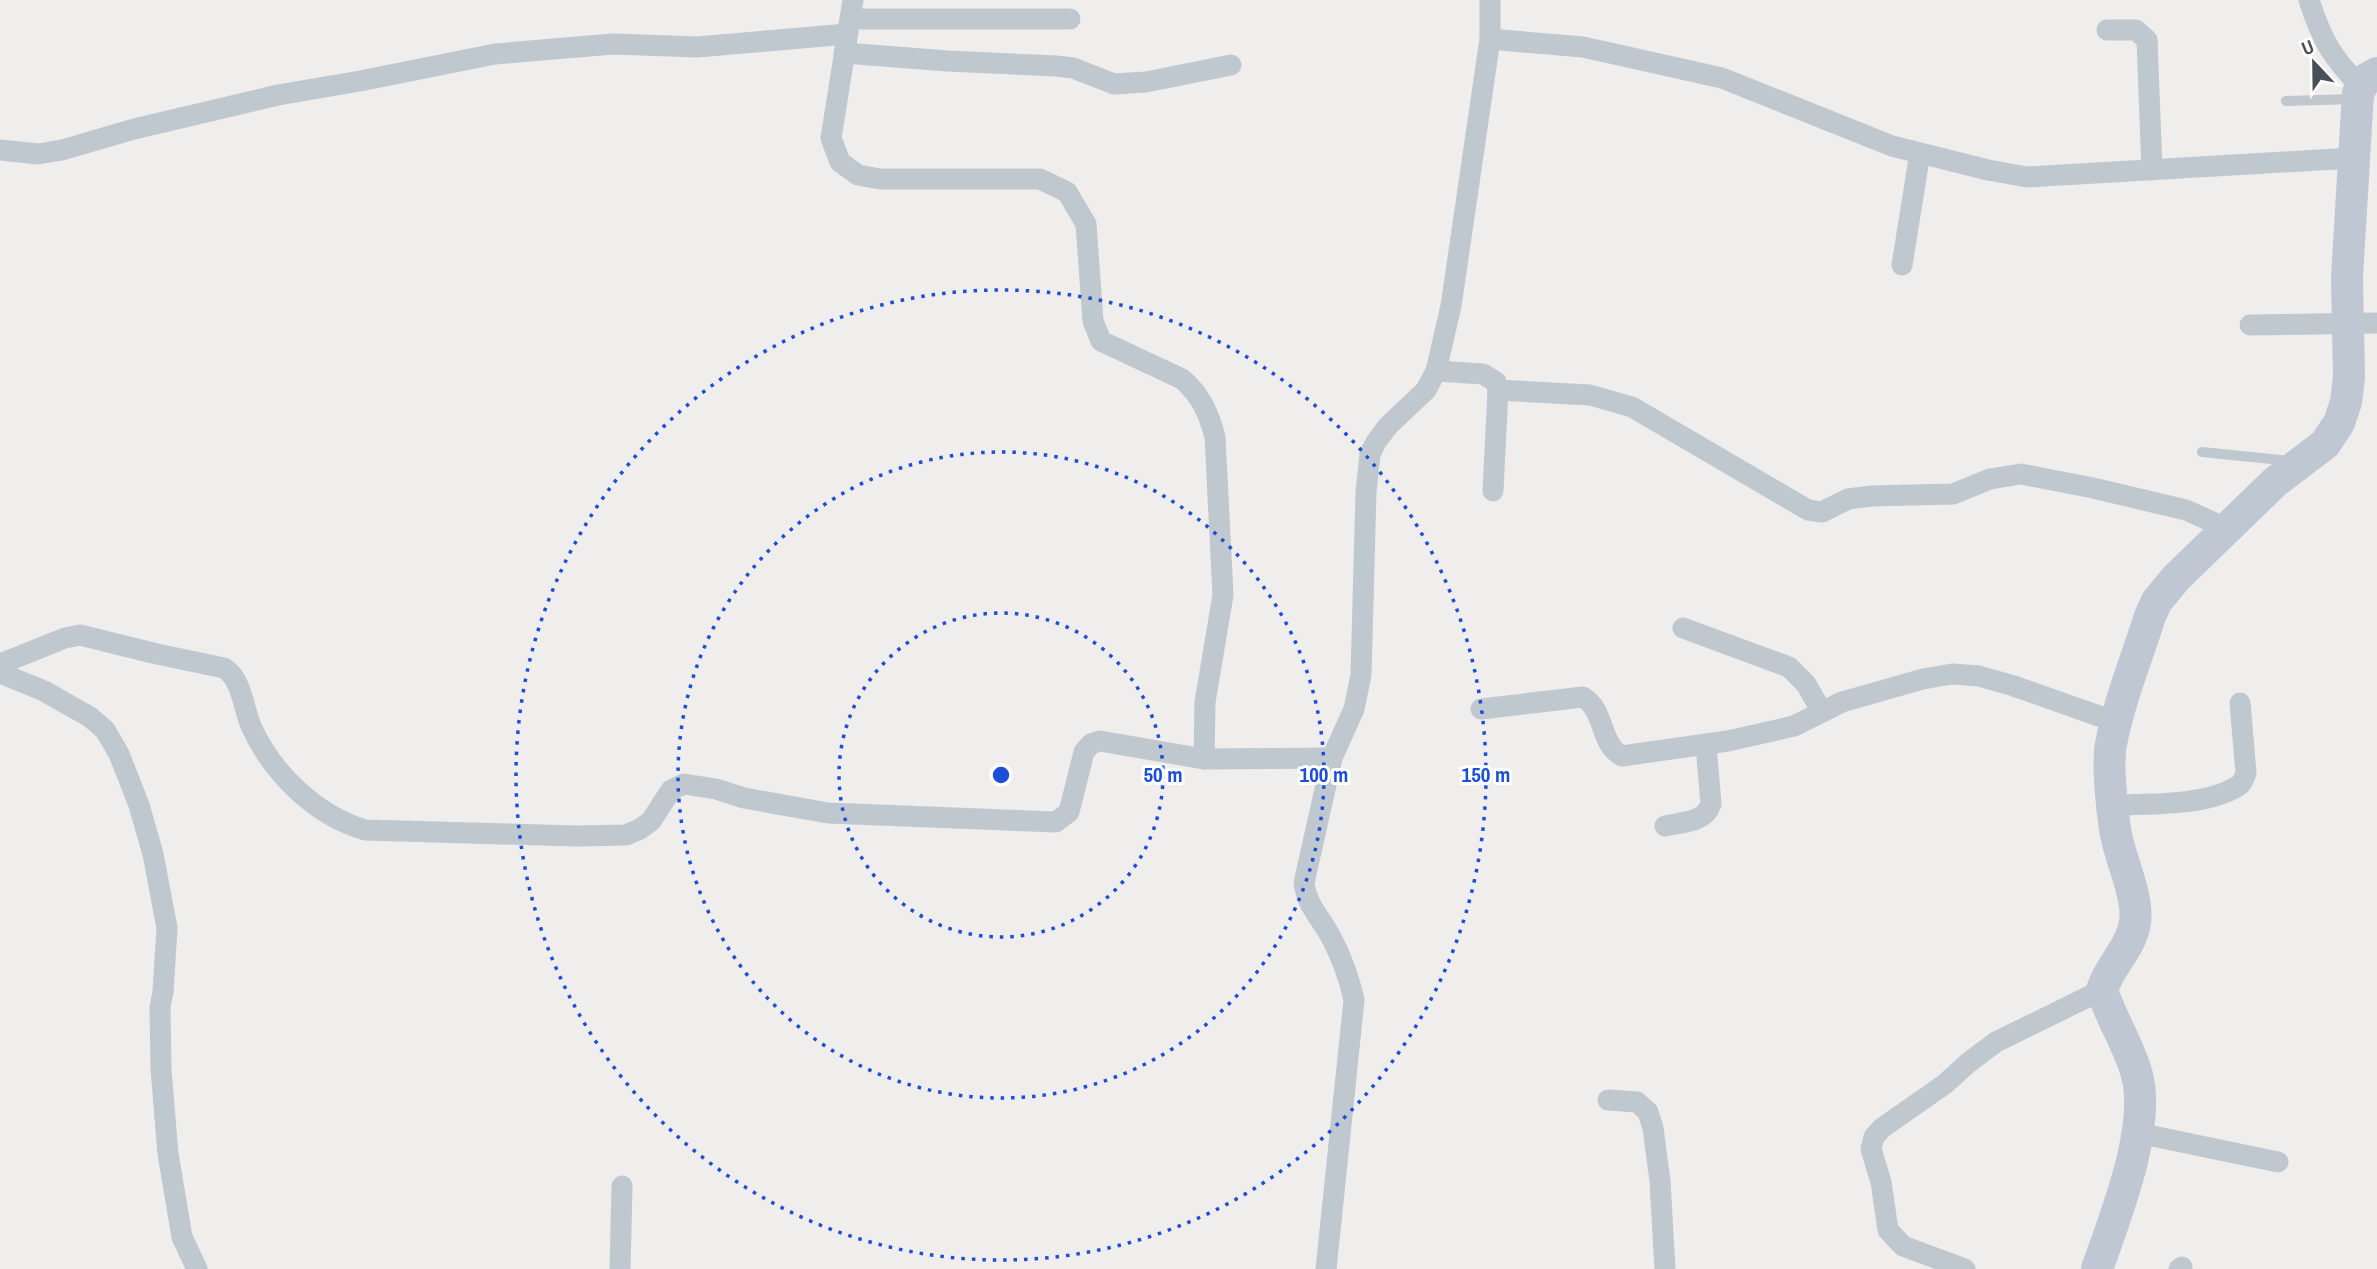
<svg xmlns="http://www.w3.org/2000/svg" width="2377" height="1269" font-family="'Archivo Narrow',sans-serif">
<rect width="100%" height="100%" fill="#f0eded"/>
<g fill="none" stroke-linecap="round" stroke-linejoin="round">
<!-- lane -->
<g stroke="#bfc7cf" stroke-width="10">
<path d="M2286 101 2355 99"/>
<path d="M2202 452 2290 461"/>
</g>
<!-- street -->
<g stroke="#bfc7cf" stroke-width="21">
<path d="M853 0 831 138 840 162 858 175 880 179H1040L1067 192 1086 224 1093 321 1101 341 1182 379C1201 395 1209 414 1215 437L1223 595 1205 702 1204 759"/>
<path d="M2309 0C2322 40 2331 56 2360 86"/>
<path d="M850 19H1070"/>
<path d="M2107 30H2136L2147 40 2152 170"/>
<path d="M1490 39 1583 47 1722 78 1892 146 1988 170 2027 177 2353 158"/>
<path d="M844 53 948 61 1056 66 1073 68 1114 84 1146 82 1231 65"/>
<path d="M0 150 38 154 62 150 134 129 278 95 360 81 495 54 613 44 697 47 847 34"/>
<path d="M1902 265 1920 153"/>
<path d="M2250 325 2377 323"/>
<path d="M1436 371 1483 374 1496 382 1498 390 1493 491"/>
<path d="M1498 390 1590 395 1632 407 1808 510 1822 512 1848 499 1871 496 1953 494 1990 479 2021 474 2093 488 2186 510 2228 529"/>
<path d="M1683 628 1789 667 1806 684 1822 712"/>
<path d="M0 664 65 638 80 635 157 654 224 668C242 679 243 707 251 726 272 773 315 815 365 830L576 836 626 835 640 829 651 821 671 790 684 784 716 789 744 798 828 813 1056 822 1069 812 1084 752 1091 744 1100 741 1204 759 1332 758"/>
<path d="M0 673 44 691 90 717 105 730 119 754 139 805 153 854 167 928 163 992 160 1007 161 1069 168 1154 182 1237 197 1269"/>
<path d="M1481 709 1583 697C1606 711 1599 744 1622 756L1728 741 1794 726 1842 702 1923 679 1952 674 1979 676 2014 686 2099 716 2117 720"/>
<path d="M2114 805C2150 804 2206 806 2238 786 2243 783 2244 778 2246 773L2240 703"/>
<path d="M1665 826C1681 822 1705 823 1711 804L1706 745"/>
<path d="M1608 1100 1637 1102 1648 1112 1653 1128 1660 1181 1665 1269"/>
<path d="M2138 1133 2278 1162"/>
<path d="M620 1269 622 1186"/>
<path d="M1326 1269 1354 1000C1349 977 1342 958 1331 937 1320 917 1307 906 1304 883L1332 758 1354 709 1361 675 1366 492 1370 454 1376 442 1388 426 1426 390 1436 371 1451 306 1490 39V0"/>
<path d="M1965 1269 1903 1246 1888 1230 1881 1182 1871 1149 1874 1137 1882 1128 1945 1084 1968 1063 1996 1042 2102 990"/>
<path d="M2179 1269 2182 1267"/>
</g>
<!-- secondary -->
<path stroke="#bfc7d3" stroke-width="32" d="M2097 1269C2115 1217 2151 1129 2137 1075 2129 1045 2111 1019 2102 990 2109 966 2131 948 2135 923 2139 895 2119 858 2115 829 2112 809 2107 764 2111 744 2119 701 2137 658 2150 616L2157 601 2176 578 2275 482 2325 444 2339 423 2346 402 2349 377 2347 277 2358 93 2366 79 2377 73"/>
</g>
<!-- distance rings -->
<g fill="none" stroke="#1d4ed8" stroke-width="3.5" stroke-dasharray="3.5 7">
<circle cx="1001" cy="775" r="162"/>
<circle cx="1001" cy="775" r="323"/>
<circle cx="1001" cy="775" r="485"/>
</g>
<circle cx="1001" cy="775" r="10" fill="#1d4ed8" stroke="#fff" stroke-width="3.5"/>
<g font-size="21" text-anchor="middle" font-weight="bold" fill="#1d4ed8" stroke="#fff" stroke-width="6" stroke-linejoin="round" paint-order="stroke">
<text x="1163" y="782">50 m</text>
<text x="1324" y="782">100 m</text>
<text x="1486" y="782">150 m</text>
</g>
<!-- north arrow -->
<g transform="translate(2314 63) rotate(338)" stroke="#ffffff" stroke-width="5" paint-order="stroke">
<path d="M0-5L12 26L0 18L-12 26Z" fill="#474f59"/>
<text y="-10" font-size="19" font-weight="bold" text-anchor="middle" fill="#474f59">U</text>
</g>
</svg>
